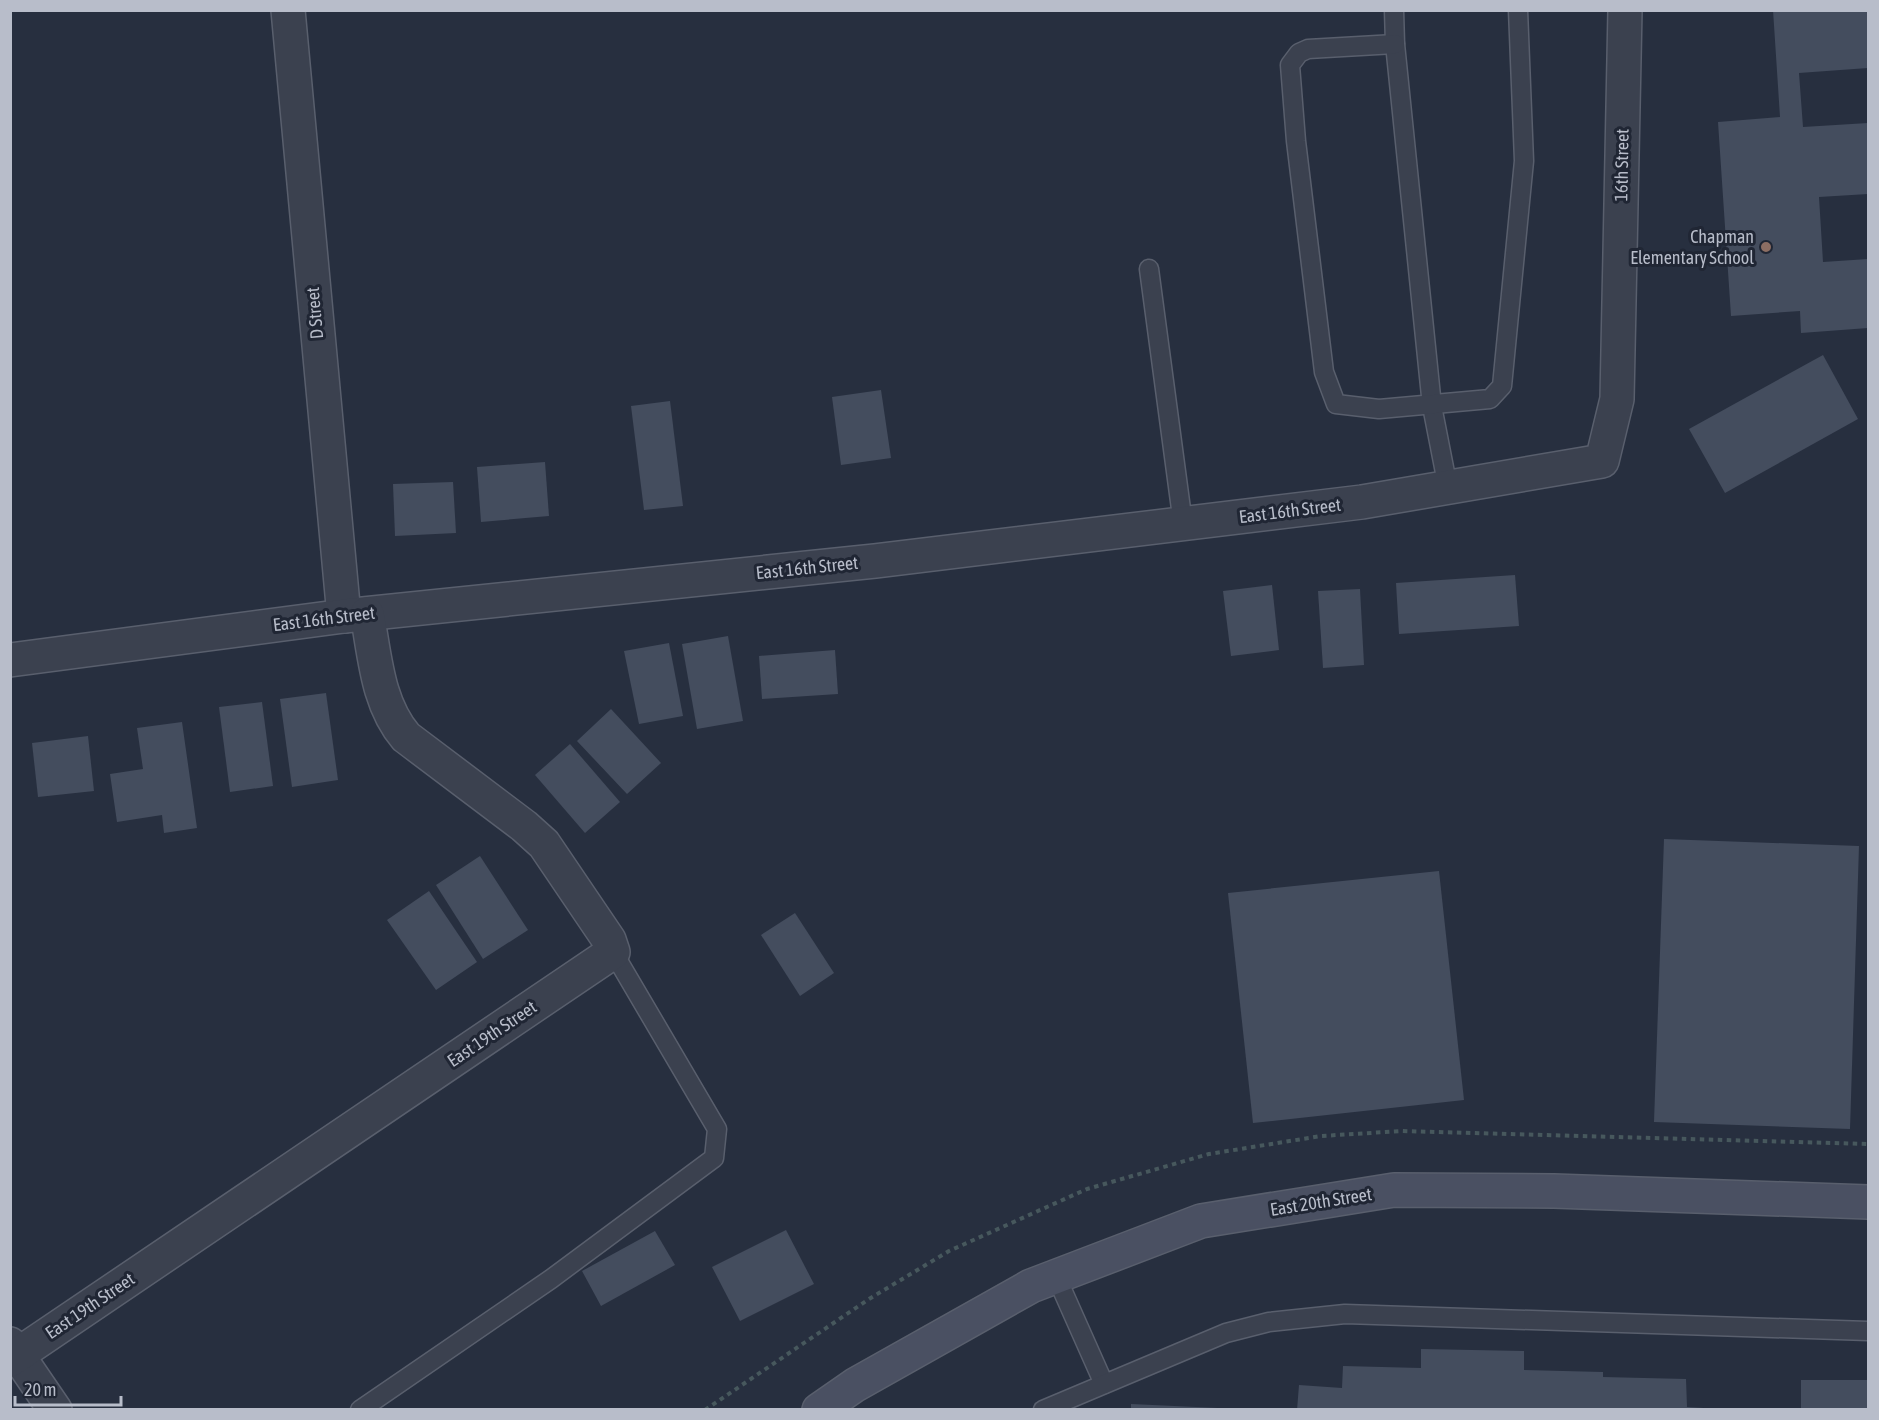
<svg xmlns="http://www.w3.org/2000/svg" width="1879" height="1420" font-family="'Asap Condensed',sans-serif">
<rect width="100%" height="100%" fill="#272f3f"/>
<!-- building -->
<g fill="#444d5e">
<path d="M1773 10H1868V68L1799 73 1803 127 1868 123V194L1819 197 1823 262 1868 259V328L1801 333 1800 311 1731 316 1718 122 1780 117Z"/>
<path d="M1823 355 1858 419 1725 493 1689 429Z"/>
<path d="M881 390 891 458 841 465 832 397Z"/>
<path d="M670 401 683 506 644 510 631 406Z"/>
<path d="M545 462 549 516 481 522 477 467Z"/>
<path d="M453 482 456 533 395 536 393 484Z"/>
<path d="M1515 575 1519 626 1399 634 1396 583Z"/>
<path d="M1272 585 1279 650 1231 656 1223 591Z"/>
<path d="M1360 589 1364 665 1323 668 1318 591Z"/>
<path d="M728 636 743 721 697 729 682 644Z"/>
<path d="M669 643 683 716 639 724 624 651Z"/>
<path d="M835 650 838 694 762 699 759 656Z"/>
<path d="M326 693 338 780 292 787 280 699Z"/>
<path d="M262 702 273 786 230 792 219 707Z"/>
<path d="M611 709 661 763 627 794 577 741Z"/>
<path d="M182 722 197 828 164 833 162 815 117 822 110 774 143 769 137 728Z"/>
<path d="M88 736 94 791 38 797 32 743Z"/>
<path d="M570 744 620 802 585 833 535 775Z"/>
<path d="M1664 839 1859 846 1850 1129 1654 1122Z"/>
<path d="M480 856 528 930 483 959 436 885Z"/>
<path d="M1439 871 1464 1100 1253 1123 1228 893Z"/>
<path d="M429 891 477 962 436 990 387 920Z"/>
<path d="M795 913 834 973 800 996 761 935Z"/>
<path d="M786 1230 814 1284 740 1321 712 1267Z"/>
<path d="M655 1231 675 1265 601 1306 582 1271Z"/>
<path d="M1421 1349 1524 1351V1370L1603 1372V1377L1686 1379 1687 1407 1737 1410H1297L1299 1385 1342 1388 1343 1366 1421 1368Z"/>
<rect x="1801" y="1380" width="67" height="30"/>
<path d="M1131 1404 1218 1408V1410H1131Z"/>
</g>
<g fill="none" stroke-linecap="round" stroke-linejoin="round">
<!-- lane casing -->
<g stroke="#595f6d" stroke-width="21">
<g id="lane">
<path d="M1394 10 1395 44 1432 406 1448 488"/>
<path d="M1395 44 1308 49 1299 53 1290 65 1296 141 1324 372 1336 404 1379 409 1490 399 1502 386 1524 161 1518 10"/>
<path d="M1149 269 1183 524"/>
<path d="M1056 1276 1104 1384"/>
<path d="M360 1410 551 1279 714 1158 717 1129 613 952"/>
<path d="M1043 1410 1226 1333 1269 1322 1345 1314 1868 1331"/>
</g>
</g>
<!-- street casing -->
<g stroke="#595f6d" stroke-width="36">
<g id="street">
<path d="M288 10 344 616"/>
<path d="M10 660 344 616 875 561 1362 502 1602 461 1617 399 1625 10"/>
<path d="M10 1344 55 1410"/>
<path d="M10 1360 613 952 609 940 544 844 524 826 406 737C377 703 375 656 367 614"/>
</g>
</g>
<!-- secondary casing -->
<g stroke="#595f6d" stroke-width="36">
<path id="secondary" d="M819 1410 855 1385 1031 1286 1201 1221 1394 1190 1554 1191 1868 1202"/>
</g>
<!-- path -->
<path stroke="#47585d" stroke-width="4" stroke-dasharray="4.5 4.5" stroke-linecap="butt" d="M705 1410 869 1299 949 1251 1087 1189 1209 1154 1321 1136 1402 1131 1868 1144"/>
<!-- lane -->
<use href="#lane" stroke="#3b414f" stroke-width="18"/>
<!-- street -->
<use href="#street" stroke="#3b414f" stroke-width="33"/>
<!-- secondary -->
<use href="#secondary" stroke="#4a5062" stroke-width="33"/>
</g>
<!-- markers -->
<circle fill="#8d6e63" stroke="#202634" stroke-width="2" cx="1766" cy="247" r="6"/>
<g text-anchor="middle" stroke-width="6" stroke-linejoin="round" paint-order="stroke">
<!-- street labels -->
<g font-size="18" fill="#b8bdca" stroke="#202634">
<text transform="translate(1622 165) rotate(-89)" y="6">16th Street</text>
<text transform="translate(315 313) rotate(-95)" y="6">D Street</text>
<text transform="translate(1290 511) rotate(-7)" y="6">East 16th Street</text>
<text transform="translate(807 568) rotate(-6)" y="6">East 16th Street</text>
<text transform="translate(324 619) rotate(-7)" y="6">East 16th Street</text>
<text transform="translate(492 1034) rotate(-34)" y="6">East 19th Street</text>
<text transform="translate(1321 1202) rotate(-9)" y="6">East 20th Street</text>
<text transform="translate(90 1306) rotate(-34)" y="6">East 19th Street</text>
</g>
<!-- poi labels -->
<g font-size="18" fill="#b8bdca" stroke="#202634" text-anchor="end">
<text x="1754" y="243">Chapman<tspan x="1754" dy="21">Elementary School</tspan></text>
</g>
</g>
<!-- border -->
<rect width="1879" height="1420" fill="none" stroke="#b8bdca" stroke-width="24"/>
<!-- scale -->
<path d="M15 1396v9h106v-9" fill="none" stroke="#b8bdca" stroke-width="3"/>
<text x="24" y="1396" font-size="18" fill="#b8bdca" stroke="#202634" stroke-width="4.5" paint-order="stroke">20 m</text>
</svg>
